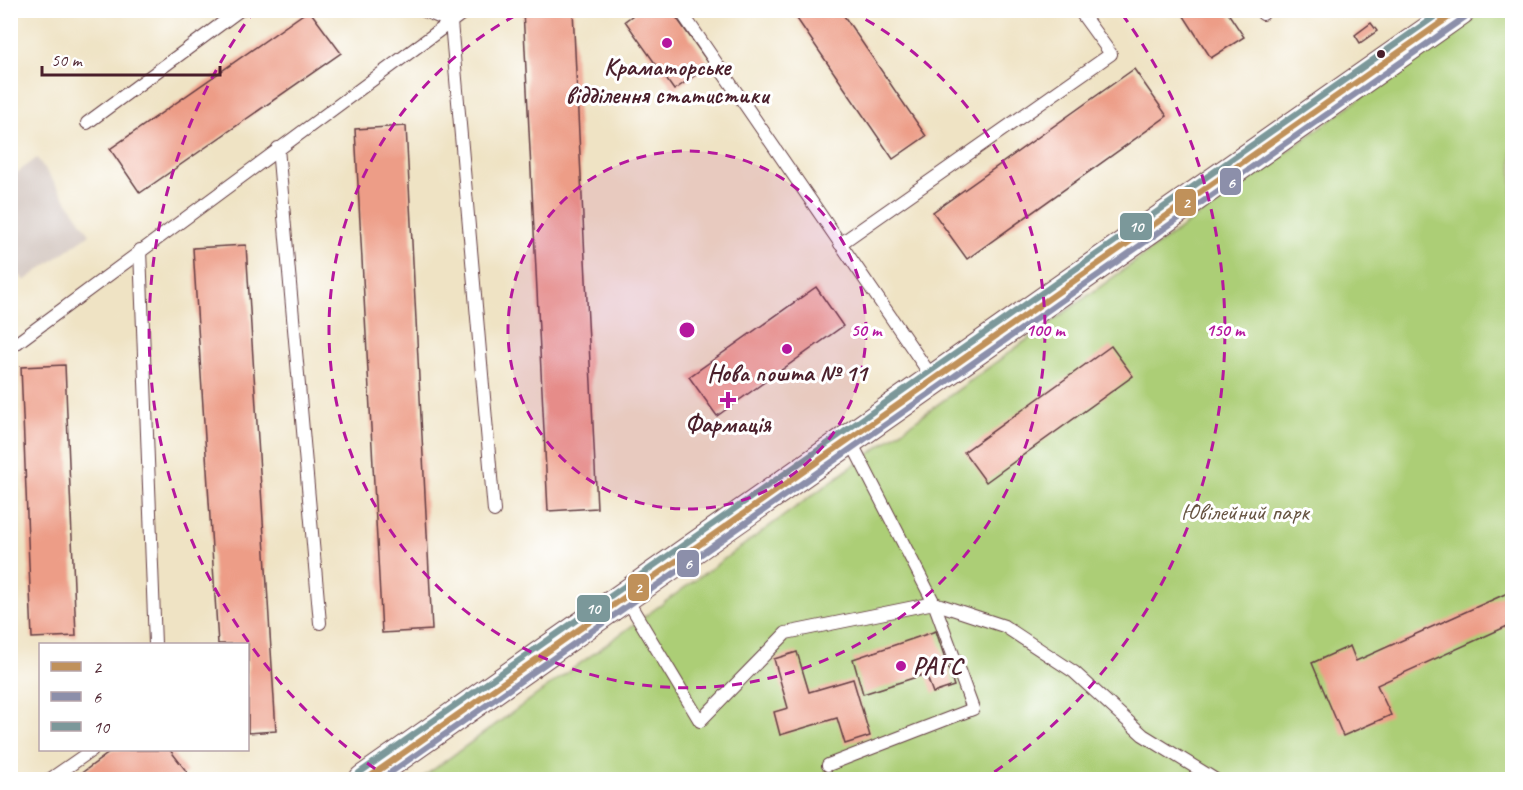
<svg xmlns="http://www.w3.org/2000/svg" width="1523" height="790" font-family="Caveat,sans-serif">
<rect width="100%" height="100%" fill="#fff"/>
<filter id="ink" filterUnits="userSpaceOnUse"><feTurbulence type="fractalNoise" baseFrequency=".0167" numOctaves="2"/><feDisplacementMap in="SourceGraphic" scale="12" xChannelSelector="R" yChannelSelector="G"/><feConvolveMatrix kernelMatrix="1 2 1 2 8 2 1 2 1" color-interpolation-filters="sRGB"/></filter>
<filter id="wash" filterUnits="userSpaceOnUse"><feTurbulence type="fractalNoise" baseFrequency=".008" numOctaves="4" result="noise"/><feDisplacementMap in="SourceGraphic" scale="24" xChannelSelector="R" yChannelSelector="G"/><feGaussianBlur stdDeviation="1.35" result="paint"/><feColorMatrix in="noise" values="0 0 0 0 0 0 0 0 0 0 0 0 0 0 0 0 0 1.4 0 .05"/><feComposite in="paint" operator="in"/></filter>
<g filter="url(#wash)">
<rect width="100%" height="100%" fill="#efe3c4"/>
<!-- industrial -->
<path fill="#cfc1ba" d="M37 158 90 234 24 281 11 263V177Z"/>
<!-- green -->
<path fill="#acce76" stroke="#7b7650" stroke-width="1.5" d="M1481 11H1512V779L419 780Z"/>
<g id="blocks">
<!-- building -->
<g fill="#ed9d87">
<path d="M309 10 341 53 140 193 110 149Z"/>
<path d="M523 10H573L597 508 548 511Z"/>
<path d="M640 10H671L710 65 674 90 625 21Z"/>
<path d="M791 10H840L926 136 893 159Z"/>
<path d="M1180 10H1226L1244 37 1211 58Z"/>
<path d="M1371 23 1377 31 1360 43 1355 35Z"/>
<path d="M1134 69 1167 116 967 259 933 212Z"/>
<path d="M406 126 432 630 382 633 355 129Z"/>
<path d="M246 245 276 731 248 733V644H218L193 248Z"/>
<path d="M816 287 843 326 717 416 689 377Z"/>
<path d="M1111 346 1133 376 986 482 964 452Z"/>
<path d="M65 365 76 636 32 638 21 367Z"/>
<path d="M1512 591V624L1377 685 1391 715 1343 736 1312 663 1350 646 1356 661Z"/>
<path d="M936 631 954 686 933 693 926 674 863 694 853 659Z"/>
<path d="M797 652 809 692 853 679 870 736 845 744 837 718 780 735 774 712 788 708 774 659Z"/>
<path d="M113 750H170L187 772 176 780H72Z"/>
</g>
</g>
</g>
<g filter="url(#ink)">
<use href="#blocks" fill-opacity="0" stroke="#633c42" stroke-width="1.5"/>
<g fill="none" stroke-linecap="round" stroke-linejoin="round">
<!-- service casing -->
<g stroke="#633c42" stroke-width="14">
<g id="service">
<path d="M422 10 451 22 494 511"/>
<path d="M680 10 934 380"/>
<path d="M1261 10 1263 14"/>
<path d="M87 123 240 10"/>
<path d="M278 148 320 623"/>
<path d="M840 244 1111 54 1079 10"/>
<path d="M140 250 155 644"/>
<path d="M10 348 467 10"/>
<path d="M850 440 934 603 1004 626 1074 672 1143 735 1216 780"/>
<path d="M626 598 700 721 786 633 934 603 973 709 828 765"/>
<path d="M49 780 92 750"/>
</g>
</g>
<!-- tertiary casing -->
<g stroke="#633c42" stroke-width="32">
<path id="tertiary" d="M364 780 1460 10"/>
</g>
<!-- service -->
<use href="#service" stroke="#fff" stroke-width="12"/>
<!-- tertiary -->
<use href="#tertiary" stroke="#fff" stroke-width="30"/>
<!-- bus-1 casing -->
<g stroke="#fff" stroke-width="10">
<path id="bus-1" d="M365 780 1459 10"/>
</g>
<!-- bus-2 casing -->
<g stroke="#fff" stroke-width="10">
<path id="bus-2" d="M380 780 1465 17"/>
</g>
<!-- bus-3 casing -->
<g stroke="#fff" stroke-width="10">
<path id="bus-3" d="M359 773 1444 10"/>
</g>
<!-- bus-1 -->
<use href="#bus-1" stroke="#c0915a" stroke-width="6"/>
<!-- bus-2 -->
<use href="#bus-2" stroke="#8c8faa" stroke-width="6"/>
<!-- bus-3 -->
<use href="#bus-3" stroke="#7b989a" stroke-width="6"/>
</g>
</g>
<!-- distance rings -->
<circle cx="687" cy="330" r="179" fill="#b5179e" fill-opacity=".12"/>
<g fill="none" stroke="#b5179e" stroke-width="3" stroke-dasharray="10 8">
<circle cx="687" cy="330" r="179"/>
<path d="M850 11A358 358 0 1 1 524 11"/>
<path d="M390 779A538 538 0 0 1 252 14M1122 14A538 538 0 0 1 984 779"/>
</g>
<!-- markers -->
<g fill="#b5179e" stroke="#fff" stroke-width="2">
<circle cx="667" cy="43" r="6"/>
<circle cx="787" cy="349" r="6"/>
<path d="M725 391h6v6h6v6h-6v6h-6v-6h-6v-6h6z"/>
<circle cx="901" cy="666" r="6"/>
</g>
<circle fill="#4a1f2b" stroke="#fff" stroke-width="2" cx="1381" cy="54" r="5"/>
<g text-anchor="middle" stroke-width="6" stroke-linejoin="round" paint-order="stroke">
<!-- poi labels -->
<g font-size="24" font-weight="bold" fill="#4a1f2b" stroke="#fff">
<text x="667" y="75">Краматорське<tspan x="667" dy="28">відділення статистики</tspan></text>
<text x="787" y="381">Нова пошта № 11</text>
<text x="728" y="432">Фармація</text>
<text x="913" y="674" text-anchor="start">РАГС</text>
</g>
<!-- park labels -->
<g font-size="24" fill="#675442" stroke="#fff">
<text x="1245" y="520">Ювілейний парк</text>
</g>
</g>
<circle cx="687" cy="330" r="9" fill="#b5179e" stroke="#fff" stroke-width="3"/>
<g font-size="18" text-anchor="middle" font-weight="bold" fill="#b5179e" stroke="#fff" stroke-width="6" stroke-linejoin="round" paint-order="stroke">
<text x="866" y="336">50 m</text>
<text x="1045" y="336">100 m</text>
<text x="1225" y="336">150 m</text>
</g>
<g stroke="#fff" stroke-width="2">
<rect x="1219" y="167" width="23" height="29" rx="6" fill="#8c8faa"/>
<rect x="1174" y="188" width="23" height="29" rx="6" fill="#c0915a"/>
<rect x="1119" y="212" width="34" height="29" rx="6" fill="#7b989a"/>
<rect x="676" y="549" width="24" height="29" rx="6" fill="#8c8faa"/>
<rect x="627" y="573" width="23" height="29" rx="6" fill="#c0915a"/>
<rect x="576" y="594" width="35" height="29" rx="6" fill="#7b989a"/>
</g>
<g font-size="16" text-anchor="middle" font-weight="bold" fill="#fff">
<text x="1231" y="188">6</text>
<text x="1186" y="208">2</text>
<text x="1136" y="232">10</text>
<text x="688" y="569">6</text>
<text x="638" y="593">2</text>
<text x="593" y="614">10</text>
</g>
<!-- margin -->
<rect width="1523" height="790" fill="none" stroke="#fff" stroke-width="36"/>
<!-- legend -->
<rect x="39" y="643" width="210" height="108" fill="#ffffff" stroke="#b7a5aa" stroke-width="1.5"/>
<rect x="51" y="662" width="30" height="9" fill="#c0915a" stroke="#b7a5aa" stroke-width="1.5"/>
<text x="93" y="673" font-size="18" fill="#4a1f2b">2</text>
<rect x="51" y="692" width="30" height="9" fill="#8c8faa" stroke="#b7a5aa" stroke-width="1.5"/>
<text x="93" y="703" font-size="18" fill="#4a1f2b">6</text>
<rect x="51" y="722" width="30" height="9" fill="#7b989a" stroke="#b7a5aa" stroke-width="1.5"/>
<text x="93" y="733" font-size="18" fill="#4a1f2b">10</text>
<!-- scale -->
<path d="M42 66v9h178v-9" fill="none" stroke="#4a1f2b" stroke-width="3"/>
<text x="51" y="66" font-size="18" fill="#4a1f2b" stroke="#ffffff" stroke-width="4.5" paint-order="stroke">50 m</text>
</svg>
